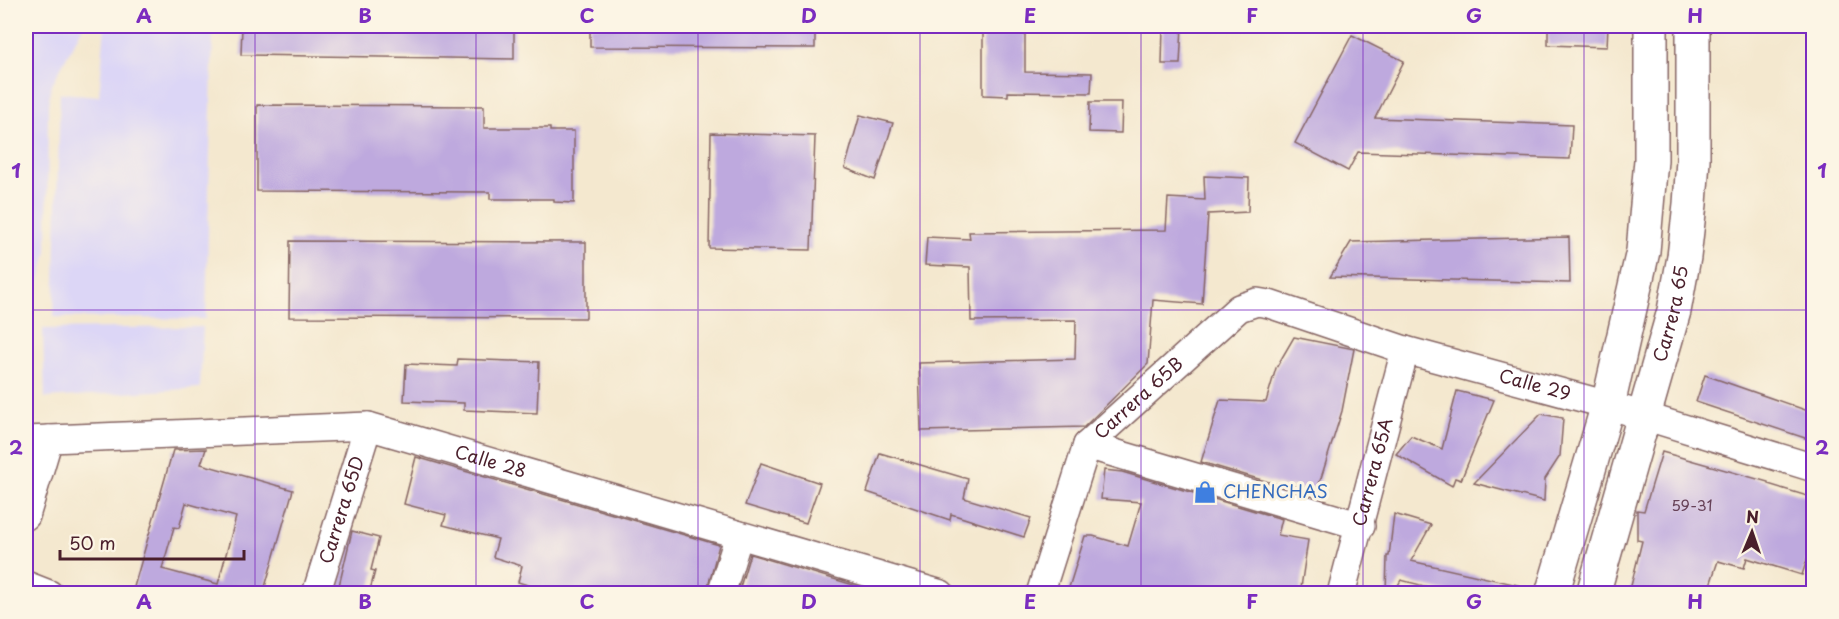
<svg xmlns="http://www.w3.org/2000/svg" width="1839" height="619" font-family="'Playpen Sans',sans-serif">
<rect width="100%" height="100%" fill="#fcf5e5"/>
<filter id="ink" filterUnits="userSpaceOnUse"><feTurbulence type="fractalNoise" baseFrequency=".0167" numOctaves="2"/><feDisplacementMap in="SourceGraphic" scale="12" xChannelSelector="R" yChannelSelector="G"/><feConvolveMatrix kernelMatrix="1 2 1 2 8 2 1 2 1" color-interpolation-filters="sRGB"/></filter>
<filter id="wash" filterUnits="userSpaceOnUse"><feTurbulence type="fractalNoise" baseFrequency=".008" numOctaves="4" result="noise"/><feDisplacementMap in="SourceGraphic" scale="24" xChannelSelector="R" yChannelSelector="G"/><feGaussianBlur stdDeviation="1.35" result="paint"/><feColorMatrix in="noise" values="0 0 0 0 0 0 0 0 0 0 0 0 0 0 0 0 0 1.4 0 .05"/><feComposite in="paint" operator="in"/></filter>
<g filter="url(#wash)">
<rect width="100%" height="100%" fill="#f4e8cf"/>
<!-- built -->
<g fill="#dcd6f6">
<path d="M26 26H83L51 86 48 106 47 252 26 336Z"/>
<path d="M105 26H213L206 319 54 317 60 93 99 96Z"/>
<path d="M203 327 200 388 45 398 43 329Z"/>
</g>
<g id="blocks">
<!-- building -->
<g fill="#bea9de" fill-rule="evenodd">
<path d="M242 26H514V59L241 55Z"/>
<path d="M590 26H815V48L590 47Z"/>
<path d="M983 26H1025V72L1092 73 1091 93 1008 92V96L983 95Z"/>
<path d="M1163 26H1182L1180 64H1162Z"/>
<path d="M1548 26H1608L1607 47 1548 45Z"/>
<path d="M1352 35 1404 61 1375 118 1572 125 1570 159 1358 152 1348 171 1295 143Z"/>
<path d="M1090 102H1122L1121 133 1089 132Z"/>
<path d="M257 105 484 106V128H550V131H574V203L554 202V199H490V192L257 191Z"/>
<path d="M860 115 893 123 875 180 845 168Z"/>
<path d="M711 133 815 136 811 250 709 248Z"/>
<path d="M1204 176 1249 178 1248 212 1208 214 1202 304 1153 300 1148 364 1084 427 921 431 919 363 1075 359 1076 320 971 321 970 267 925 265 927 237 970 239 969 232 1166 230 1168 198 1205 200Z"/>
<path d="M1569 237 1570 283 1330 277 1351 242Z"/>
<path d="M290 241 586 242V318L289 317Z"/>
<path d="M1294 337 1354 349 1342 411 1316 494 1290 485 1289 488 1201 462 1220 400 1266 402 1276 368Z"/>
<path d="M458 359 539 362 537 413 464 410V403L404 401 406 364 457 366Z"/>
<path d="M1705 375 1814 413V441L1696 402Z"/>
<path d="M1457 391 1494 400 1461 480 1455 478 1452 486 1396 454 1411 436 1442 449Z"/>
<path d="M1541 414 1563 418 1560 456 1545 479 1544 501 1474 483Z"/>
<path d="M206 449 201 464 293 490 263 594H132L173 450ZM186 503 236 517 218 584 162 569 174 527 179 528Z"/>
<path d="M1662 452 1768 482V484L1814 498V538L1802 575 1747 558 1744 568 1718 561 1707 594H1629L1642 541 1637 540V510L1644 511Z"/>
<path d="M880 453 968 479 964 498 1031 518 1024 537 951 514 950 520 867 492Z"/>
<path d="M416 457 719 545 706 594H556L518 582 522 566 493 557 498 539 443 525 446 515 404 504Z"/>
<path d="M761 463 820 483 806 523 745 505Z"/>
<path d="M1104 470 1122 472 1282 519 1278 535 1308 540 1300 594H1067L1085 536H1093L1128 546 1141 502 1101 499Z"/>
<path d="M1394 514 1431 525 1411 561 1518 585 1517 594H1456L1401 580 1393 594H1386L1387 556H1389Z"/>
<path d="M352 531 379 538 371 570 375 571 369 594H353L338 590Z"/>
<path d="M750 554 880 593V594H738Z"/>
</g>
</g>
</g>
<g filter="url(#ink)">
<use href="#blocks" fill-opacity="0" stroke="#866564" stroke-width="1.5"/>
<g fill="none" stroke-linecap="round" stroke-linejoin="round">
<!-- minor casing -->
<g stroke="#866564" stroke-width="30">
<g id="minor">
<path id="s1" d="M26 440 368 426 941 594"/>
<path d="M1087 445 1361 526"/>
<path d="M26 516 49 439"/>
<path d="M26 585 49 594"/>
<path id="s2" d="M316 594 368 426"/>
<path d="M721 594 739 535"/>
<path id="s3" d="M1040 594 1087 445 1239 308 1257 302 1269 304 1405 350 1608 405 1814 468"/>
<path id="s4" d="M1341 594 1405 350"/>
</g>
</g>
<!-- major casing -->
<g stroke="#866564" stroke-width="36">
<g id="major">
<path d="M1552 594 1608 405 1643 251 1651 160V26"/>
<path id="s5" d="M1593 594 1674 311 1684 257 1690 204 1693 160V26"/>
</g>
</g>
<!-- minor -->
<use href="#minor" stroke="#fff" stroke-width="27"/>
<!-- major -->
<use href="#major" stroke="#fff" stroke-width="33"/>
</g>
</g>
<!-- grid -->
<path fill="none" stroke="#7b2cbf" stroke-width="1.5" stroke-opacity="0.55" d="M255 26V594M476 26V594M698 26V594M920 26V594M1141 26V594M1363 26V594M1584 26V594M26 310H1814"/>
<!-- icons -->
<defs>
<g id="shop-bare" transform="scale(1.8)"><path d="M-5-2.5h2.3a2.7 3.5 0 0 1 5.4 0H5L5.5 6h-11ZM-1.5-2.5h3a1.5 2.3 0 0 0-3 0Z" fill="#3f7fe0" stroke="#fcf5e5" stroke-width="2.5" paint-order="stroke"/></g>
</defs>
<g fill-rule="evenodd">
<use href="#shop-bare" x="1205" y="492"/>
</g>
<g text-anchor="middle" stroke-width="6" stroke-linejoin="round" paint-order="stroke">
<!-- number labels -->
<g font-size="15" fill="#674258">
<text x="1692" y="511">59-31</text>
</g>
<!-- street labels -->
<g font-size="18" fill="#4a1f2b" stroke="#fcf5e5">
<text dy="6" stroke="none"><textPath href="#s5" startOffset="291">Carrera 65</textPath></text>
<text dy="6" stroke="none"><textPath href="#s3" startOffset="670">Calle 29</textPath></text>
<text dy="6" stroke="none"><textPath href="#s3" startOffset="226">Carrera 65B</textPath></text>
<text dy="6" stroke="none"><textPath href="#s1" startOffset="470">Calle 28</textPath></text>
<text dy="6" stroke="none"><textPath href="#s4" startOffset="126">Carrera 65A</textPath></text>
<text dy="6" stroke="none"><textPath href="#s2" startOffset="88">Carrera 65D</textPath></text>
</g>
<!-- shop labels -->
<g font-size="18" fill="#366cbe" stroke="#fcf5e5" text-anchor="start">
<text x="1223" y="498">CHENCHAS</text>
</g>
</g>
<!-- margin -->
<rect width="1839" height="619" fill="none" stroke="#fcf5e5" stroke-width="66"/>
<!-- north arrow -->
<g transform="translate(1752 532) rotate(2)" stroke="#fcf5e5" stroke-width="4.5" paint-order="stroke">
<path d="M0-4.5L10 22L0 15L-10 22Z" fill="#4a1f2b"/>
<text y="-9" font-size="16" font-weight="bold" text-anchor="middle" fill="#4a1f2b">N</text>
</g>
<!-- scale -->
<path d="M60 550v9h184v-9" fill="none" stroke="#4a1f2b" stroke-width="3"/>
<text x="69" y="550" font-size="18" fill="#4a1f2b" stroke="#fcf5e5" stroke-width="4.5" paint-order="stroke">50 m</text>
<rect x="33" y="33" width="1773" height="553" fill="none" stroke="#7b2cbf" stroke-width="2"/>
<g font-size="20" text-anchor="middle" font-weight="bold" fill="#7b2cbf">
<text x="144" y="23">A</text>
<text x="365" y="23">B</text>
<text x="587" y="23">C</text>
<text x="809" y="23">D</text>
<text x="1030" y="23">E</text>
<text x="1252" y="23">F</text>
<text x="1474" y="23">G</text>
<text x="1695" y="23">H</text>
<text x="16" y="178">1</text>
<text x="1822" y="178">1</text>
<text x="16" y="455">2</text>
<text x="1822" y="455">2</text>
<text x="144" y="609">A</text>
<text x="365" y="609">B</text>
<text x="587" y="609">C</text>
<text x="809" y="609">D</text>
<text x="1030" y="609">E</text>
<text x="1252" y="609">F</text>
<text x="1474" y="609">G</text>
<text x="1695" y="609">H</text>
</g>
</svg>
